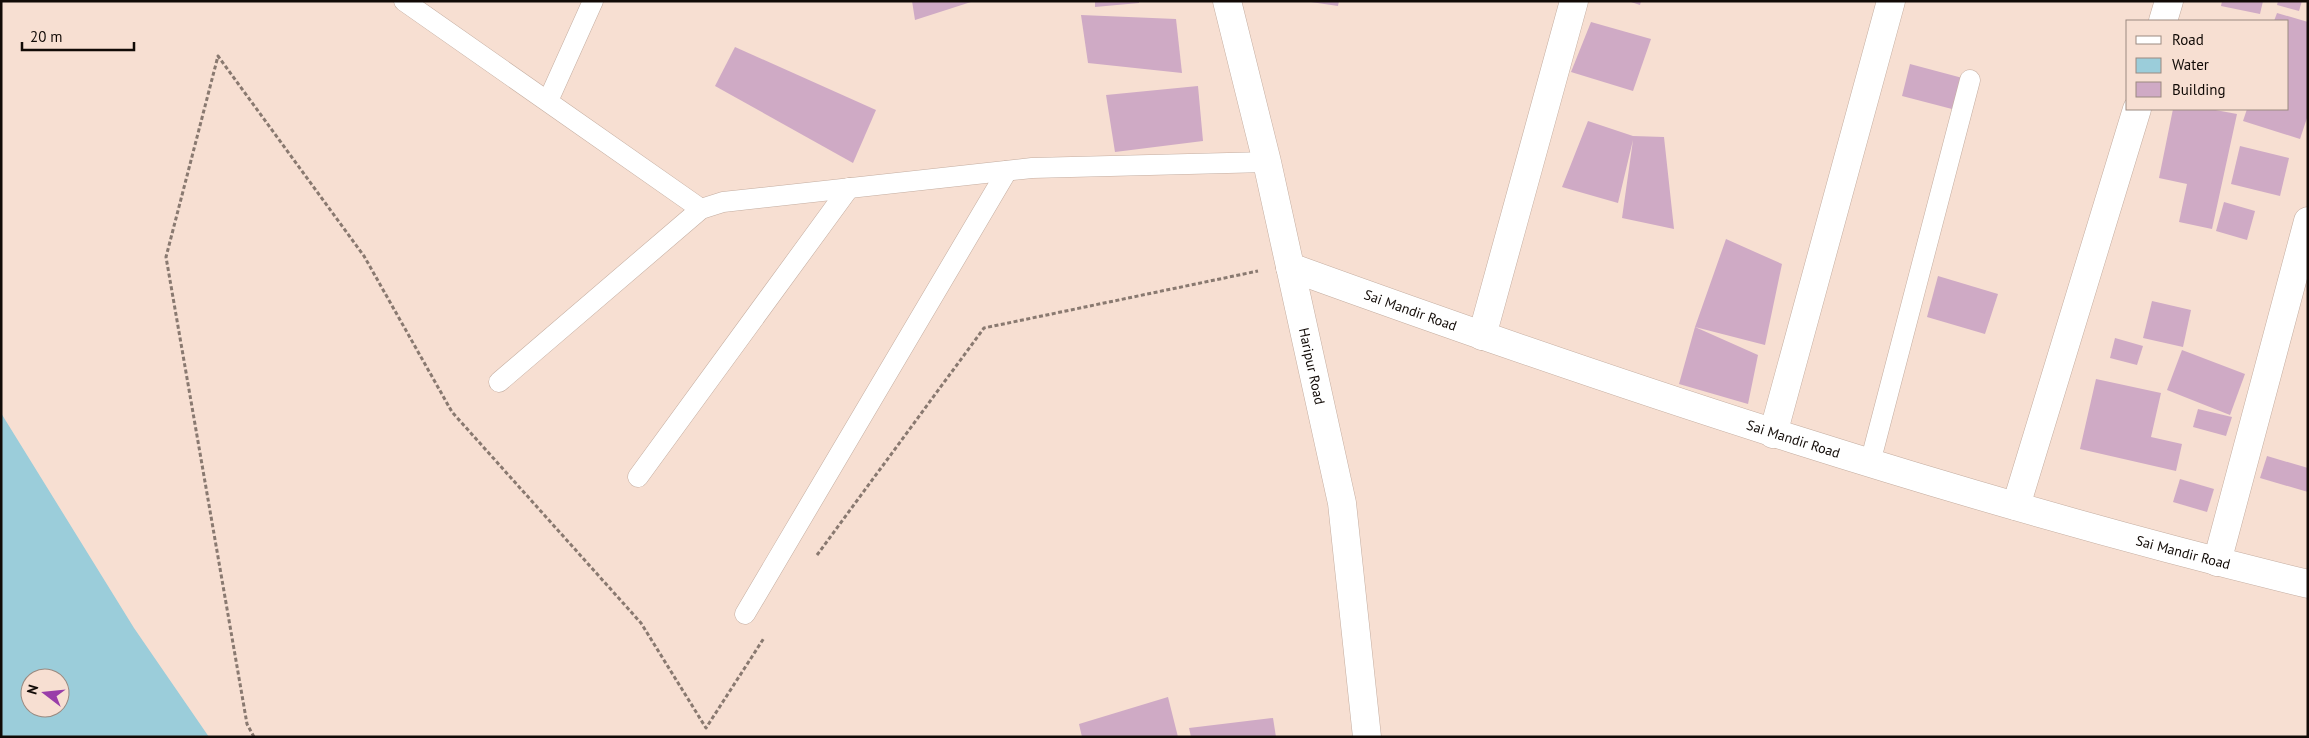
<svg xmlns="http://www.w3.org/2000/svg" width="2309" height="738" font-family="'PT Sans',sans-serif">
<rect width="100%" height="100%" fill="#f7dfd2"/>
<!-- water -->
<path fill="#9bcdda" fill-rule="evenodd" d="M1 413 134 628 209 737H1ZM30 678H60V708H30Z"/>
<!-- building -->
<g fill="#cfaac5">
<path d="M912 1H971V2L915 20Z"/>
<path d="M1095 1H1139V3L1095 7Z"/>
<path d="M1304 1H1339L1338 6Z"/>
<path d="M1628 1H1641L1640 5Z"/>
<path d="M2222 1H2263L2260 14 2221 6Z"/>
<path d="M2278 1H2302L2299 11 2277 5Z"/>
<path d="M2277 13 2308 22V115L2300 139 2243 121 2247 109H2288V21H2274Z"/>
<path d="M1081 15 1176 19 1182 73 1088 63Z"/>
<path d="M1591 22 1651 39 1633 91 1571 72Z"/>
<path d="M735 47 876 110 853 163 715 86Z"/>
<path d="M1910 64 1970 80 1952 109 1902 96Z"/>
<path d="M1198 86 1203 141 1115 152 1106 95Z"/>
<path d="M2173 109H2210L2237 114 2212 229 2179 222 2187 184 2159 178Z"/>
<path d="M1588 121 1633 136 1664 137 1674 229 1622 218 1633 140 1618 203 1562 187Z"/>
<path d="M2240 146 2289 158 2280 196 2231 184Z"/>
<path d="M2224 202 2255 211 2247 240 2216 231Z"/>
<path d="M1726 239 1782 264 1765 345 1695 327 1758 355 1748 404 1679 384 1695 327Z"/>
<path d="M1938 276 1998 294 1985 334 1927 317Z"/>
<path d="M2152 301 2191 310 2183 347 2143 338Z"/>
<path d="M2115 338 2143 346 2137 365 2110 358Z"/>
<path d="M2182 350 2245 374 2230 415 2167 390Z"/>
<path d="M2096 379 2161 393 2151 437 2182 444 2176 471 2080 449Z"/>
<path d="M2198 409 2232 417 2226 436 2193 427Z"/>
<path d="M2267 456 2308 468V492L2260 478Z"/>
<path d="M2180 479 2214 489 2207 512 2173 502Z"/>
<path d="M1168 697 1178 737H1082L1079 724Z"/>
<path d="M1273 718 1276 737H1191L1189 728Z"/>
</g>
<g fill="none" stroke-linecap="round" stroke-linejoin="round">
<!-- lane casing -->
<g stroke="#c4ada0" stroke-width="21">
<g id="lane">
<path d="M404 1 701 209"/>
<path d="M548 101 593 1"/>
<path d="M499 382 701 209 723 202 1032 168 1267 162"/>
<path d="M1870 463 1970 80"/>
<path d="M638 477 849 188"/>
<path d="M745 614 1007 171"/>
</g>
</g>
<!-- street casing -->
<g stroke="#c4ada0" stroke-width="29">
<g id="street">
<path d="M2163 21 2169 1"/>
<path id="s1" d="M1290 267C1624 388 1962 500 2308 584"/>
<path d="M1482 336 1574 1"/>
<path d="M1773 434 1891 1"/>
<path d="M2016 506 2137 109"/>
<path d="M2217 562 2308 221"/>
</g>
</g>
<!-- secondary casing -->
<g stroke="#c4ada0" stroke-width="29">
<g id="secondary">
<path id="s2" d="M1227 1 1267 162 1342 503 1367 737"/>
</g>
</g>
<!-- path -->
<g stroke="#897970" stroke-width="3" stroke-dasharray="4 2.5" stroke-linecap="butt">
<path d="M817 555 984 328 1258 271"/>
<path d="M254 737 247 724 166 257 218 56 364 256 452 412 641 623 706 728 764 638"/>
</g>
<!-- lane -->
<use href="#lane" stroke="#fff" stroke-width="20"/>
<!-- street -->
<use href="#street" stroke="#fff" stroke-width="28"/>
<!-- secondary -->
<use href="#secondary" stroke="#fff" stroke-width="28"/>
</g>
<g text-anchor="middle" stroke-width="4.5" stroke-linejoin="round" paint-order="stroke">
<!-- street labels -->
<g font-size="14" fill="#110a06" stroke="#f7dfd2">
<text dy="5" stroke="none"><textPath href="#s1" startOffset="128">Sai Mandir Road</textPath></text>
<text dy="5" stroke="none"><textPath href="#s2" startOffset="375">Haripur Road</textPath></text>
<text dy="5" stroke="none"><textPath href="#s1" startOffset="532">Sai Mandir Road</textPath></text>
<text dy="5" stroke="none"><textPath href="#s1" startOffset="938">Sai Mandir Road</textPath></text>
</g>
</g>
<!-- border -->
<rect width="2309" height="738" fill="none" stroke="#110a06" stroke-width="5"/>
<!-- legend -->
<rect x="2126" y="20" width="162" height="90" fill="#f7dfd2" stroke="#9b8a80"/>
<rect x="2136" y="36" width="25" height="8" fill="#ffffff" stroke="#9b8a80"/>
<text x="2172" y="45" font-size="15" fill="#110a06">Road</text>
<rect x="2136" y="58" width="25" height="15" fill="#9bcdda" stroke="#9b8a80"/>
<text x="2172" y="70" font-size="15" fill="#110a06">Water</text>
<rect x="2136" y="82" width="25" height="15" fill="#cfaac5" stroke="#9b8a80"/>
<text x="2172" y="95" font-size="15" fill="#110a06">Building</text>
<!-- north arrow -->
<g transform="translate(45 693) rotate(286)"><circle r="24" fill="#f7dfd2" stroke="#9b8a80"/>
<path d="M0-4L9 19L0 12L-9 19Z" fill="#993ea9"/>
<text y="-8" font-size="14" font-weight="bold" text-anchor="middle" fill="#110a06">N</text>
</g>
<!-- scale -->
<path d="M22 42v8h112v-8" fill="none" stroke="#110a06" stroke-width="2.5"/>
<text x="30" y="42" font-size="15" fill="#110a06" stroke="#f7dfd2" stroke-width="4" paint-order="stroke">20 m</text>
</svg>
